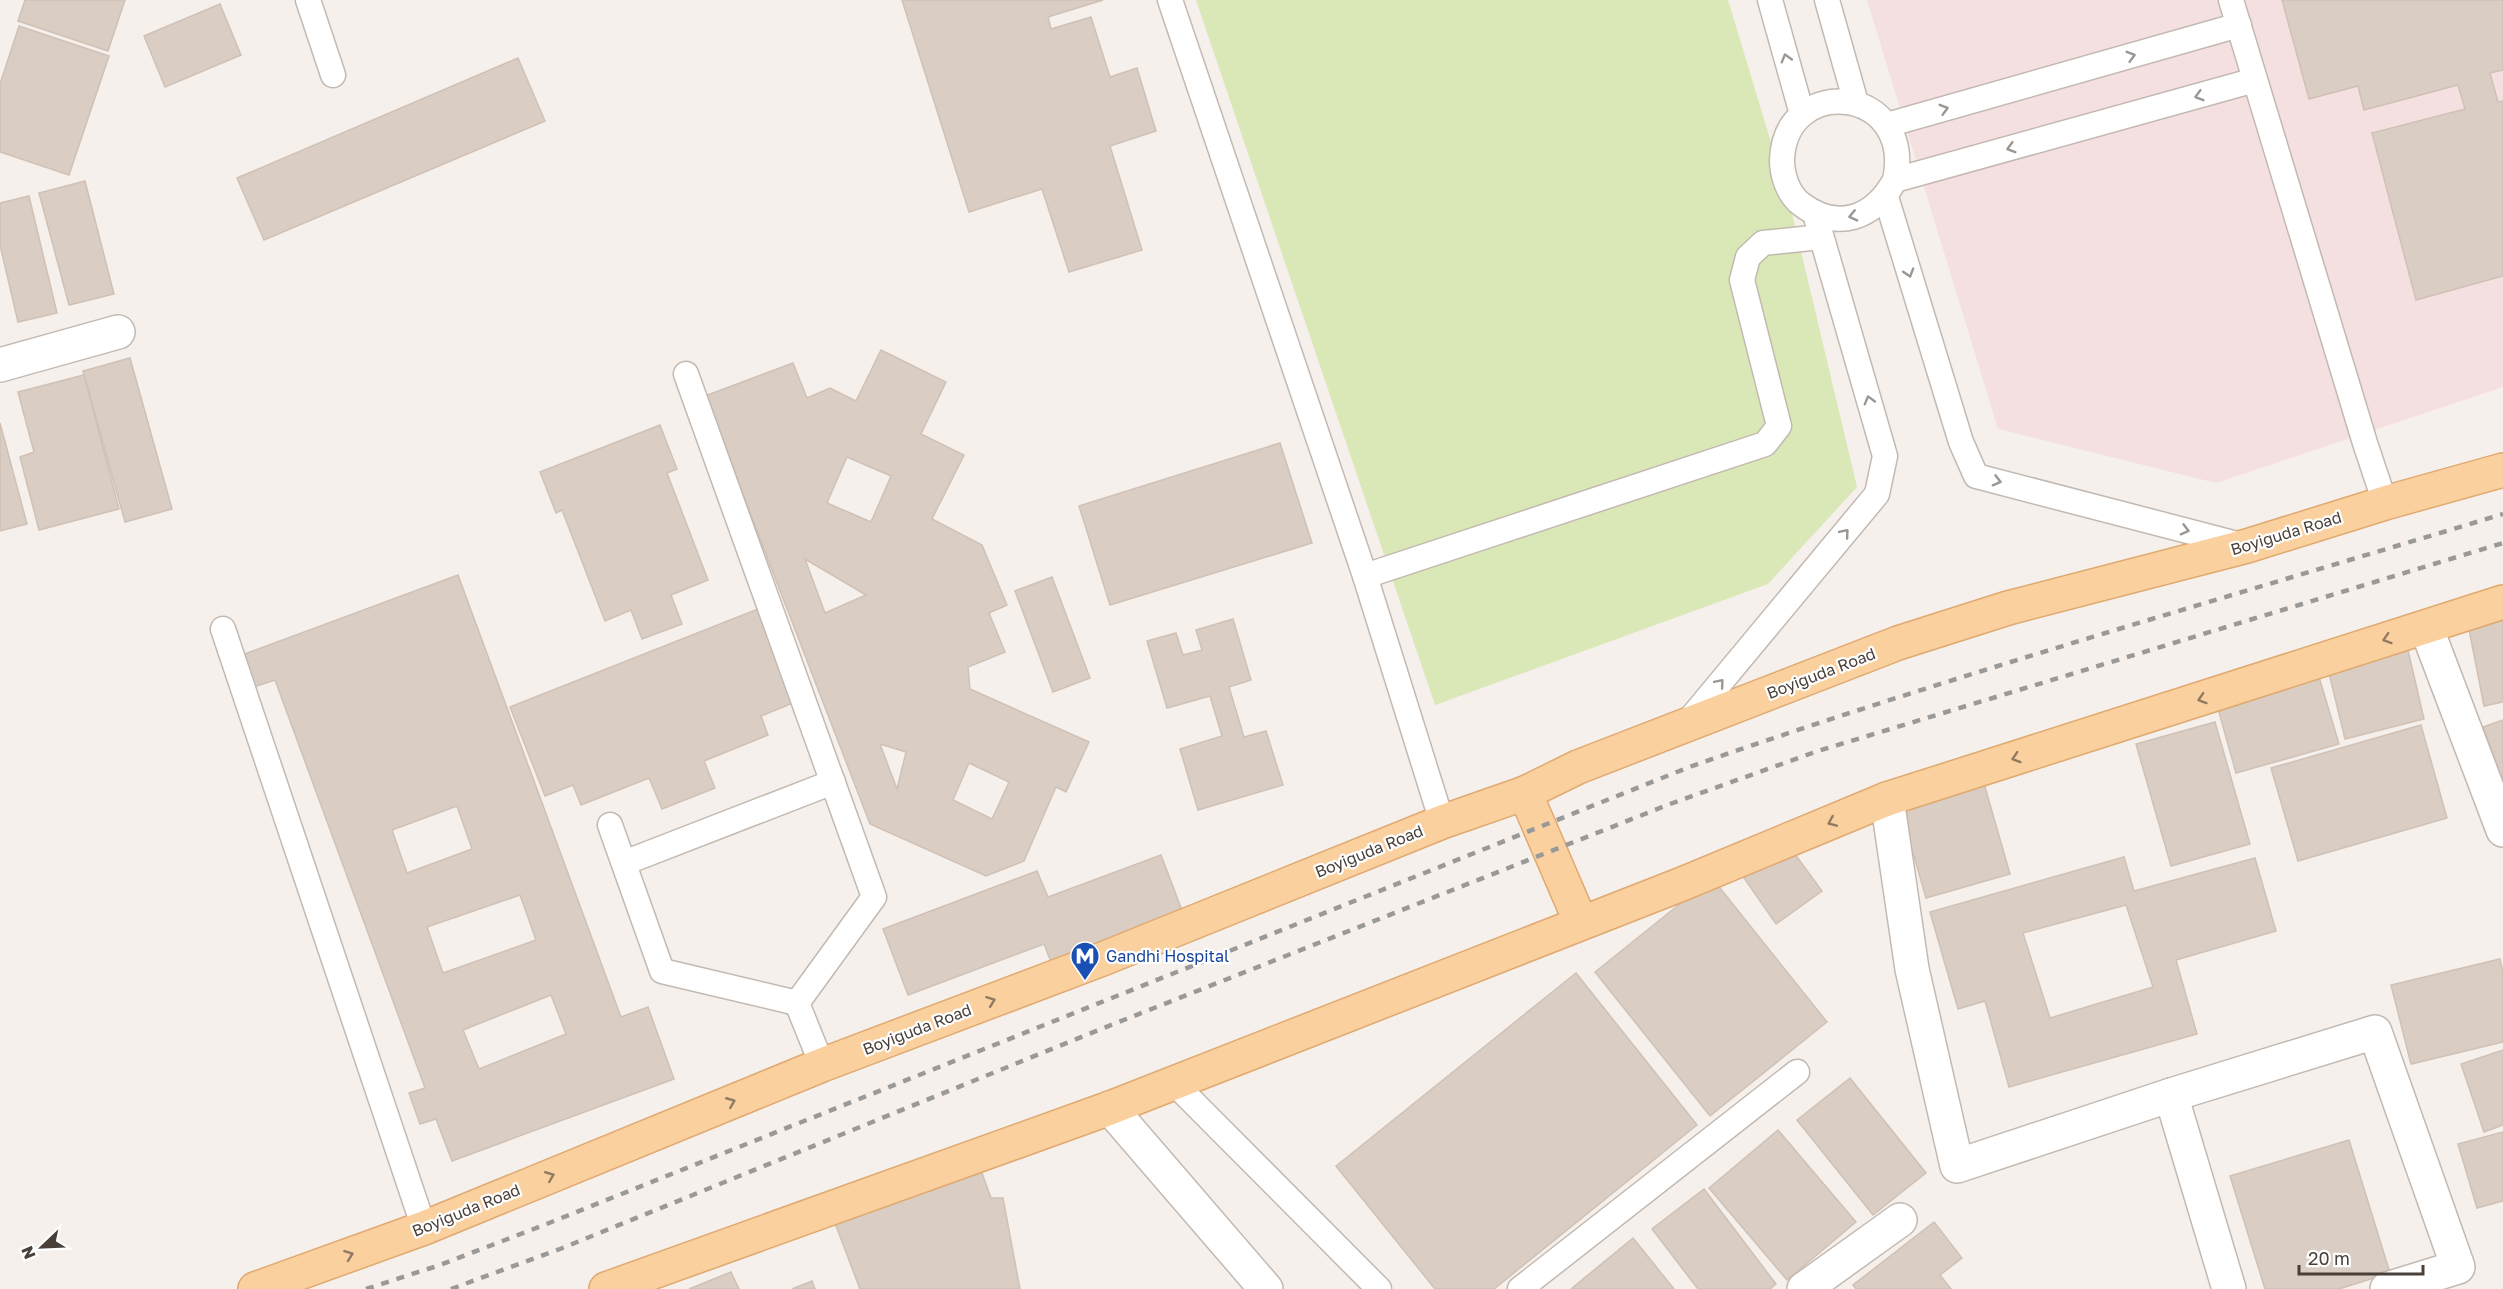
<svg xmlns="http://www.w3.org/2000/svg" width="2503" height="1289" font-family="'Golos Text',sans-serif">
<rect width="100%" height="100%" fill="#f5f0ec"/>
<!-- medical -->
<path fill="#f5e0e1" d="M1867 0H2503V387L2216 483 1998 429Z"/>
<!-- green -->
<path fill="#dae7b6" d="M1196 0H1728L1790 205 1857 487 1768 584 1435 705Z"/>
<!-- building -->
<g fill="#d9cdc4" stroke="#d1c1b5" stroke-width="1.5" fill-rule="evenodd">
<path d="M25 0H125L108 51 18 21Z"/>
<path d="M902 0H1103L1048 17 1051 29 1091 17 1110 77 1137 68 1156 131 1110 146 1142 250 1069 272 1042 189 969 212Z"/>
<path d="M2282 0H2503V70L2490 73 2498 102 2503 101V276L2416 300 2372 133 2465 109 2458 85 2364 110 2358 86 2309 99Z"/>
<path d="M220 4 241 55 165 87 144 36Z"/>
<path d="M19 26 109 56 69 175 0 152V84Z"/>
<path d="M518 58 545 121 264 240 237 178Z"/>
<path d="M85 181 114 294 69 305 39 193Z"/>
<path d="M29 196 57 313 18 322 0 245V203Z"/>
<path d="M881 350 946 382 921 434 964 455 932 519 982 545 1007 605 989 613 1005 652 968 667 970 689 1089 742 1066 792 1056 787 1024 861 986 876 870 824 705 396 793 363 807 398 830 388 856 401ZM847 457 891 476 871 522 827 503ZM805 559 866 595 825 613ZM880 744 906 752 897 789ZM969 763 1009 782 992 819 953 800Z"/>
<path d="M130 358 172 509 125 522 83 371Z"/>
<path d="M84 375 119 509 39 530 20 457 34 452 18 392Z"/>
<path d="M0 423 27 524 0 531Z"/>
<path d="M660 425 677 469 667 473 708 580 671 595 682 624 642 639 631 610 605 621 562 510 556 513 540 472Z"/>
<path d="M1280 443 1312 543 1110 605 1079 506Z"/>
<path d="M458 575 621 1017 648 1007 674 1079 452 1161 436 1119 420 1124 409 1093 425 1088 275 680 254 687 242 655ZM457 806 472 849 407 873 392 830ZM520 895 536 940 443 973 427 927ZM551 995 566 1034 479 1069 463 1030Z"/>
<path d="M1052 577 1090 678 1053 692 1015 591Z"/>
<path d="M763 607 800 700 761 716 768 735 704 761 715 788 662 809 649 778 581 805 573 785 545 796 510 707Z"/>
<path d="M2503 612V702L2484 706 2467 619Z"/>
<path d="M1233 619 1251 680 1229 687 1244 737 1266 731 1283 785 1198 810 1180 749 1222 736 1210 696 1167 708 1147 641 1176 633 1183 655 1202 650 1196 630Z"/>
<path d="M2407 646 2424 719 2345 739 2327 665Z"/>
<path d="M2317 670 2339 744 2236 773 2215 698Z"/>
<path d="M2503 720V782L2483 727Z"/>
<path d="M2215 722 2250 844 2171 866 2136 744Z"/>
<path d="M2421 725 2447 818 2298 861 2271 768Z"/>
<path d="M1983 780 2010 874 1926 898 1899 804Z"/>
<path d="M1789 846 1822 891 1776 924 1744 878Z"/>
<path d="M1161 855 1183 913 1051 962 1044 944 908 995 883 929 1037 871 1048 897Z"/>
<path d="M2124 857 2134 891 2255 858 2276 931 2176 960 2197 1034 2009 1087 1985 1001 1958 1009 1930 912ZM2126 905 2153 987 2050 1018 2023 933Z"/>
<path d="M1712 878 1827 1022 1710 1116 1595 972Z"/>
<path d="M2500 959 2503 972V1042L2411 1064 2391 985Z"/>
<path d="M1576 973 1697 1125 1494 1289H1435L1336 1166Z"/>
<path d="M2503 1050V1125L2484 1132 2461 1064Z"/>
<path d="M1850 1078 1926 1173 1873 1215 1797 1120Z"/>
<path d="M1778 1130 1856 1222 1787 1280 1709 1188Z"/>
<path d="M2503 1132V1201L2477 1208 2458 1144Z"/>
<path d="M2349 1140 2390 1273 2339 1289H2265L2230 1176Z"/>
<path d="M977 1159 991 1198H1003L1020 1289H860L833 1218Z"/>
<path d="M1704 1189 1776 1284 1770 1289H1698L1652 1229Z"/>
<path d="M1934 1222 1962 1258 1940 1275 1951 1289H1856L1853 1285Z"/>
<path d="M1633 1238 1674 1289H1571Z"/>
<path d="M731 1272 739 1289H689Z"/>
<path d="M812 1281 815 1289H792Z"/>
</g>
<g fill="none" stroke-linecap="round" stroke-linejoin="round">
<!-- service casing -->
<g stroke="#c3b9b1" stroke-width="27">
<g id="service">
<path d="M308 0 333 75"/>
<path d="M1170 0 1365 576 1442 822"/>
<path d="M1770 0 1802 114"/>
<path d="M1827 0 1856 103"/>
<path d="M2231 0 2365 443 2385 503"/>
<path d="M1887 125 2239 25"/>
<path d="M1895 180C1915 86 1785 73 1782 160 1782 175 1788 194 1801 204 1838 232 1874 218 1895 180L2255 80"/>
<path d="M1886 197 1961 442 1976 476 2245 546"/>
<path d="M686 374 874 897 797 1003"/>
<path d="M1365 576 1765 444 1779 426 1742 280 1748 257 1763 243 1821 237"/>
<path d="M223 629 424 1228"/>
<path d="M1686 724 1877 494 1885 456 1817 221"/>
<path d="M610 825 662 971 797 1003 822 1065"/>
<path d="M624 863 833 782"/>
<path d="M1174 1083 1379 1289"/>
<path d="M1520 1289 1797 1072"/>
</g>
</g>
<!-- minor casing -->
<g stroke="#c3b9b1" stroke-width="36">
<g id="minor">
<path d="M0 365 118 332"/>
<path d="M2426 627 2503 830"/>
<path d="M1887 799 1912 969 1957 1166 2171 1095 2375 1032 2458 1267 2387 1289"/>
<path d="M2171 1095 2229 1289"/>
<path d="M1110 1108 1266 1289"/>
<path d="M1804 1289 1900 1220"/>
</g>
</g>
<!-- primary casing -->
<g stroke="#e0a96f" stroke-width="36">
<g id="primary">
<path d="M1525 793 1581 923"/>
<path d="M255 1289 424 1228 822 1065 1105 958 1442 822 1525 793 1578 767 1898 643 2008 608 2247 546 2385 503 2503 470"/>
<path d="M606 1289 1110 1108 1682 884 1887 799 2503 602"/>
</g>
</g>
<!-- service -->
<use href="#service" stroke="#fff" stroke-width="24"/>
<!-- minor -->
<use href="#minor" stroke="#fff" stroke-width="33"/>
<!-- primary -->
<use href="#primary" stroke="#fad09f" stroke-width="33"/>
<!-- rail -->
<g stroke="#999" stroke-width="4.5" stroke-dasharray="8 8" stroke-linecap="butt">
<path d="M366 1289 440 1265 544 1225 1692 766C1959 673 2232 596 2503 514"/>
<path d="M451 1289 560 1249 1101 1029 1670 804 1818 751 2503 543"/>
</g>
</g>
<!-- one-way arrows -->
<defs><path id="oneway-chevron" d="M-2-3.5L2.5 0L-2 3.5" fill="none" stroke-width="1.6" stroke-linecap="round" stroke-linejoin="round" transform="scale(1.5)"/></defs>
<g stroke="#9b9692">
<use href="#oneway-chevron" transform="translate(2131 56) rotate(-16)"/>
<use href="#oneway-chevron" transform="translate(1786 58) rotate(-106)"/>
<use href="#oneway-chevron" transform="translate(2199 96) rotate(164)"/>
<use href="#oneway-chevron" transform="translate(1944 109) rotate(-16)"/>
<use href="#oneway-chevron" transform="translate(2011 148) rotate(164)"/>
<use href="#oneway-chevron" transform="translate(1853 216) rotate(167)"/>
<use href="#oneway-chevron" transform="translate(1909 273) rotate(73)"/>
<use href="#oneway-chevron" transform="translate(1869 400) rotate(-106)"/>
<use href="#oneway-chevron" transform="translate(1997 481) rotate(15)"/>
<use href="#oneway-chevron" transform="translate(2185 530) rotate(15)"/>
<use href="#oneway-chevron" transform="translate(1845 533) rotate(-50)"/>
<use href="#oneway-chevron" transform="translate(1720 683) rotate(-50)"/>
</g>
<g stroke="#907a62">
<use href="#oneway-chevron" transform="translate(2387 639) rotate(162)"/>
<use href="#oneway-chevron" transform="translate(2202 699) rotate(162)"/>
<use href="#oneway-chevron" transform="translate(2016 758) rotate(162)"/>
<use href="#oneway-chevron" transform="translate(1832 822) rotate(157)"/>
<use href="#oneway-chevron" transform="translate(991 1001) rotate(-21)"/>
<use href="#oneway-chevron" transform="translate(731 1102) rotate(-22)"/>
<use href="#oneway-chevron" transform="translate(550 1176) rotate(-22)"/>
<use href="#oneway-chevron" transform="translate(349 1255) rotate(-20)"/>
</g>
<!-- icons -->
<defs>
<g id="metro-pin" transform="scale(1.5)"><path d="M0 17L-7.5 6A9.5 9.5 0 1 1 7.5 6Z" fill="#1a4fb4" stroke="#fff"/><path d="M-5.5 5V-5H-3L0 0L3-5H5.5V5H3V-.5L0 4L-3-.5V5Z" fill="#fff"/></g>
</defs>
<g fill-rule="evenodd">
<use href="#metro-pin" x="1085" y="956"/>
</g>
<g text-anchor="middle" stroke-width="4.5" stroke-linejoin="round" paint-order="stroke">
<!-- street labels -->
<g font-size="16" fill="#494039" stroke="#fff">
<text transform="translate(2286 533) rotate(-17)" y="6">Boyiguda Road</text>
<text transform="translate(1821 673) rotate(-21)" y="6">Boyiguda Road</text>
<text transform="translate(1369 851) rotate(-22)" y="6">Boyiguda Road</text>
<text transform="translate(917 1029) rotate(-21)" y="6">Boyiguda Road</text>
<text transform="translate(466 1210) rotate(-22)" y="6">Boyiguda Road</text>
</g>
<!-- transit labels -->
<g font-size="16" fill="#164399" stroke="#fff" text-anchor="start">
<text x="1106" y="962">Gandhi Hospital</text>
</g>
</g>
<!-- north arrow -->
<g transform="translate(42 1247) rotate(247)" stroke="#ffffff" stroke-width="4.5" paint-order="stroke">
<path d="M0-4.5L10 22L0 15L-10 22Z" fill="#494039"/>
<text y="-9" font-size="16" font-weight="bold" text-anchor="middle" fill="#494039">N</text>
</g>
<!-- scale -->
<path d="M2299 1265v9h124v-9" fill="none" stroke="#494039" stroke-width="3"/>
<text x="2308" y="1265" font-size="18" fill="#494039" stroke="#ffffff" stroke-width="4.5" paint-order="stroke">20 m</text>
</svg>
